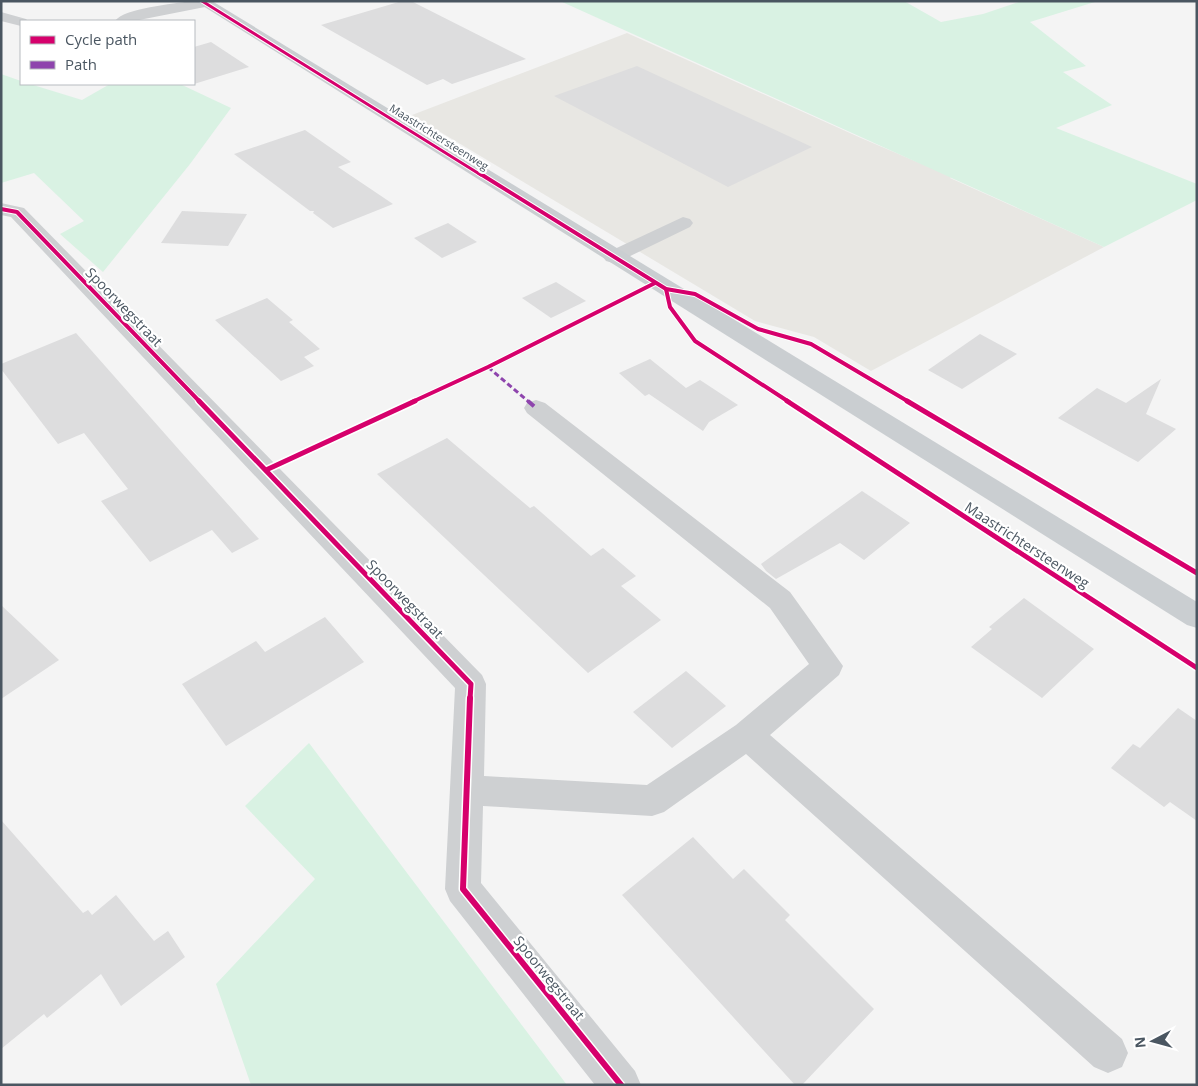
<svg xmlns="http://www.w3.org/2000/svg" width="1198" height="1086" font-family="'Open Sans',sans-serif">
<rect width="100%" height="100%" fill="#f4f4f4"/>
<!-- commercial -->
<path fill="#e8e7e3" d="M627 33 861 138 922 164 1007 134 950 178 1104 247 871 371 814 337 755 321 412 115Z"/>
<!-- green -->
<g fill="#d9f2e3">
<path d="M560 1H904L941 22 983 14 1022 1H1098L1030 22 1086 66 1063 72 1112 105 1056 128 1197 184V200L1104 247Z"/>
<path d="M1 74 21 81V84H30L82 100 110 84H180L231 108 190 164 103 272 60 234 84 221 34 173 1 183Z"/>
<path d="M309 743 567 1085H251L216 984 315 879 245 806Z"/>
</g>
<!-- building -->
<g fill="#ddddde">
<path d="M402 1H411L526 59 452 84 443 79 427 85 321 25Z"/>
<path d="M211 42 249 67 194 84V47Z"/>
<path d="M637 66 812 147 728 187 554 96Z"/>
<path d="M305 130 351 162 338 167 393 204 333 228 313 213 314 211H310L234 154Z"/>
<path d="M182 211 247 214 228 246 161 243Z"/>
<path d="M448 223 477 242 442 258 414 238Z"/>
<path d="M556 282 586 301 551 318 522 298Z"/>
<path d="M267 298 293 320 289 322 320 349 304 357 314 366 281 381 215 320Z"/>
<path d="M76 333 181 452 259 539 232 553 212 530 150 562 101 501 128 489 84 433 58 444 1 369V364Z"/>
<path d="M980 334 1017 354 962 389 928 370Z"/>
<path d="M650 359 686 388 700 380 738 405 709 422 703 431 649 394 645 396 619 373Z"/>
<path d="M1161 379 1146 414 1176 429 1138 462 1058 418 1097 388 1126 403Z"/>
<path d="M447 438 530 508 534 506 591 556 603 548 636 576 621 586 661 620 588 673 377 474Z"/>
<path d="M862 491 910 523 864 560 840 543 776 579 766 571 761 564Z"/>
<path d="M1024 598 1094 649 1042 698 971 647 992 629 989 627Z"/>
<path d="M1 605 59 660 1 699Z"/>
<path d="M325 617 364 662 226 746 182 684 256 641 265 652Z"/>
<path d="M686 671 726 706 672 748 633 712Z"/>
<path d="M1178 708 1197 721V821L1170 802 1164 807 1111 768 1133 744 1140 748Z"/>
<path d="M1 820 83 913 88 910 92 915 116 895 154 941 168 931 185 957 121 1006 101 974 47 1018 44 1014 1 1049Z"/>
<path d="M693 837 733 879 744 869 790 915 785 920 874 1009 802 1085H795L622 895Z"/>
</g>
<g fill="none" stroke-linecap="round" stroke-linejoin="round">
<!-- minor -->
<g fill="#ced0d2" fill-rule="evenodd">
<path d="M191 1H211L212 3 210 6 205 7 134 21H115C124 8 174 4 191 1Z"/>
<path d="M1 12 26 19 28 21H21V26L1 21Z"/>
<path d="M1 203 24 208 482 675 486 684 484 776 647 785 736 725 809 664 770 608 527 413 524 408 527 403 536 400 545 403 790 592 843 666 839 675 770 735 1122 1039 1128 1053 1122 1067 1108 1073 1094 1067 746 754 664 812 652 816 483 806 481 883 635 1071 641 1085H595L450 901 445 889 455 688 11 217 1 215Z"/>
<path d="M683 217 690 219 693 223 690 227 620 261 613 263 606 261 603 257 606 253Z"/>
</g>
<!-- major -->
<path fill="#caced1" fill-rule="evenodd" d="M195 1H212L1197 602V628L1187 625Z"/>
<!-- quiet-far1 -->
<path stroke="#8e44ad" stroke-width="3" stroke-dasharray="5.5 3" stroke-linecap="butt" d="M488 367 529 402"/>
<!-- quiet -->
<path stroke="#8e44ad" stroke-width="4" stroke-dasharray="8 4" stroke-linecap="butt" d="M528 401 536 408"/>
<!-- cycleway-far3 casing -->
<g stroke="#fff" stroke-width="5">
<path id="cycleway-far3" d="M202 1 481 175"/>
</g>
<!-- cycleway-far2 casing -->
<g stroke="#fff" stroke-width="6">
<g id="cycleway-far2">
<path d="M479 173 666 289 695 294 758 329 811 344 909 402"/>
<path d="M1 209 17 212 200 402"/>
<path d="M666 289 670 307 695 341 789 402"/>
<path d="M412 402 488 367 655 283"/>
</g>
</g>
<!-- cycleway-far1 casing -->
<g stroke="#fff" stroke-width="8">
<g id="cycleway-far1">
<path d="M199 401 471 684 470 699"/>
<path d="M787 401 1197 668"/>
<path d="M907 401 1197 573"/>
<path d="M266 470 415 401"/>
</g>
</g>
<!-- cycleway casing -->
<g stroke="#fff" stroke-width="9">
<path id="cycleway" d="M470 698 463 889 621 1085"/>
</g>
<!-- cycleway-far3 -->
<use href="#cycleway-far3" stroke="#d6006c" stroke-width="3"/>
<!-- cycleway-far2 -->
<use href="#cycleway-far2" stroke="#d6006c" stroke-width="4"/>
<!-- cycleway-far1 -->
<use href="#cycleway-far1" stroke="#d6006c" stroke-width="5"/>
<!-- cycleway -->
<use href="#cycleway" stroke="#d6006c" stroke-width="6"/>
</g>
<g text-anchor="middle" stroke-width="4.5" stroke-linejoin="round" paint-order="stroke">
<!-- far-street labels -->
<g font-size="11" fill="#4a5661" stroke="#fff">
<text transform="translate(439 137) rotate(32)" y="4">Maastrichtersteenweg</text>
</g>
<!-- street labels -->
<g font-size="14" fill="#4a5661" stroke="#fff">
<text transform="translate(124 307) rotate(46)" y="5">Spoorwegstraat</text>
<text transform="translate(1027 545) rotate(33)" y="5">Maastrichtersteenweg</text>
<text transform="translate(405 599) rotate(46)" y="5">Spoorwegstraat</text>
<text transform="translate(549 978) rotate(51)" y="5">Spoorwegstraat</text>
</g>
</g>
<!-- border -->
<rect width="1198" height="1086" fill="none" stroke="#4a5661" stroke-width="5"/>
<!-- legend -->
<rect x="20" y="20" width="175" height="65" fill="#ffffff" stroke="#b7bbc0"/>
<rect x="30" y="36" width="25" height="8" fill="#d6006c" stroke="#b7bbc0"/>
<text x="65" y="45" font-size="15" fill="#4a5661">Cycle path</text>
<rect x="30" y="61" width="25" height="8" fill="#8e44ad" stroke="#b7bbc0"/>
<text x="65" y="70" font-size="15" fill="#4a5661">Path</text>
<!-- north arrow -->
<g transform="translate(1153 1041) rotate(264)" stroke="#ffffff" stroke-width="4" paint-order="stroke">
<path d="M0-4L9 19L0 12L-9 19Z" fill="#4a5661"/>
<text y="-8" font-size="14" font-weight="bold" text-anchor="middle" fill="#4a5661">N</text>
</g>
</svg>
